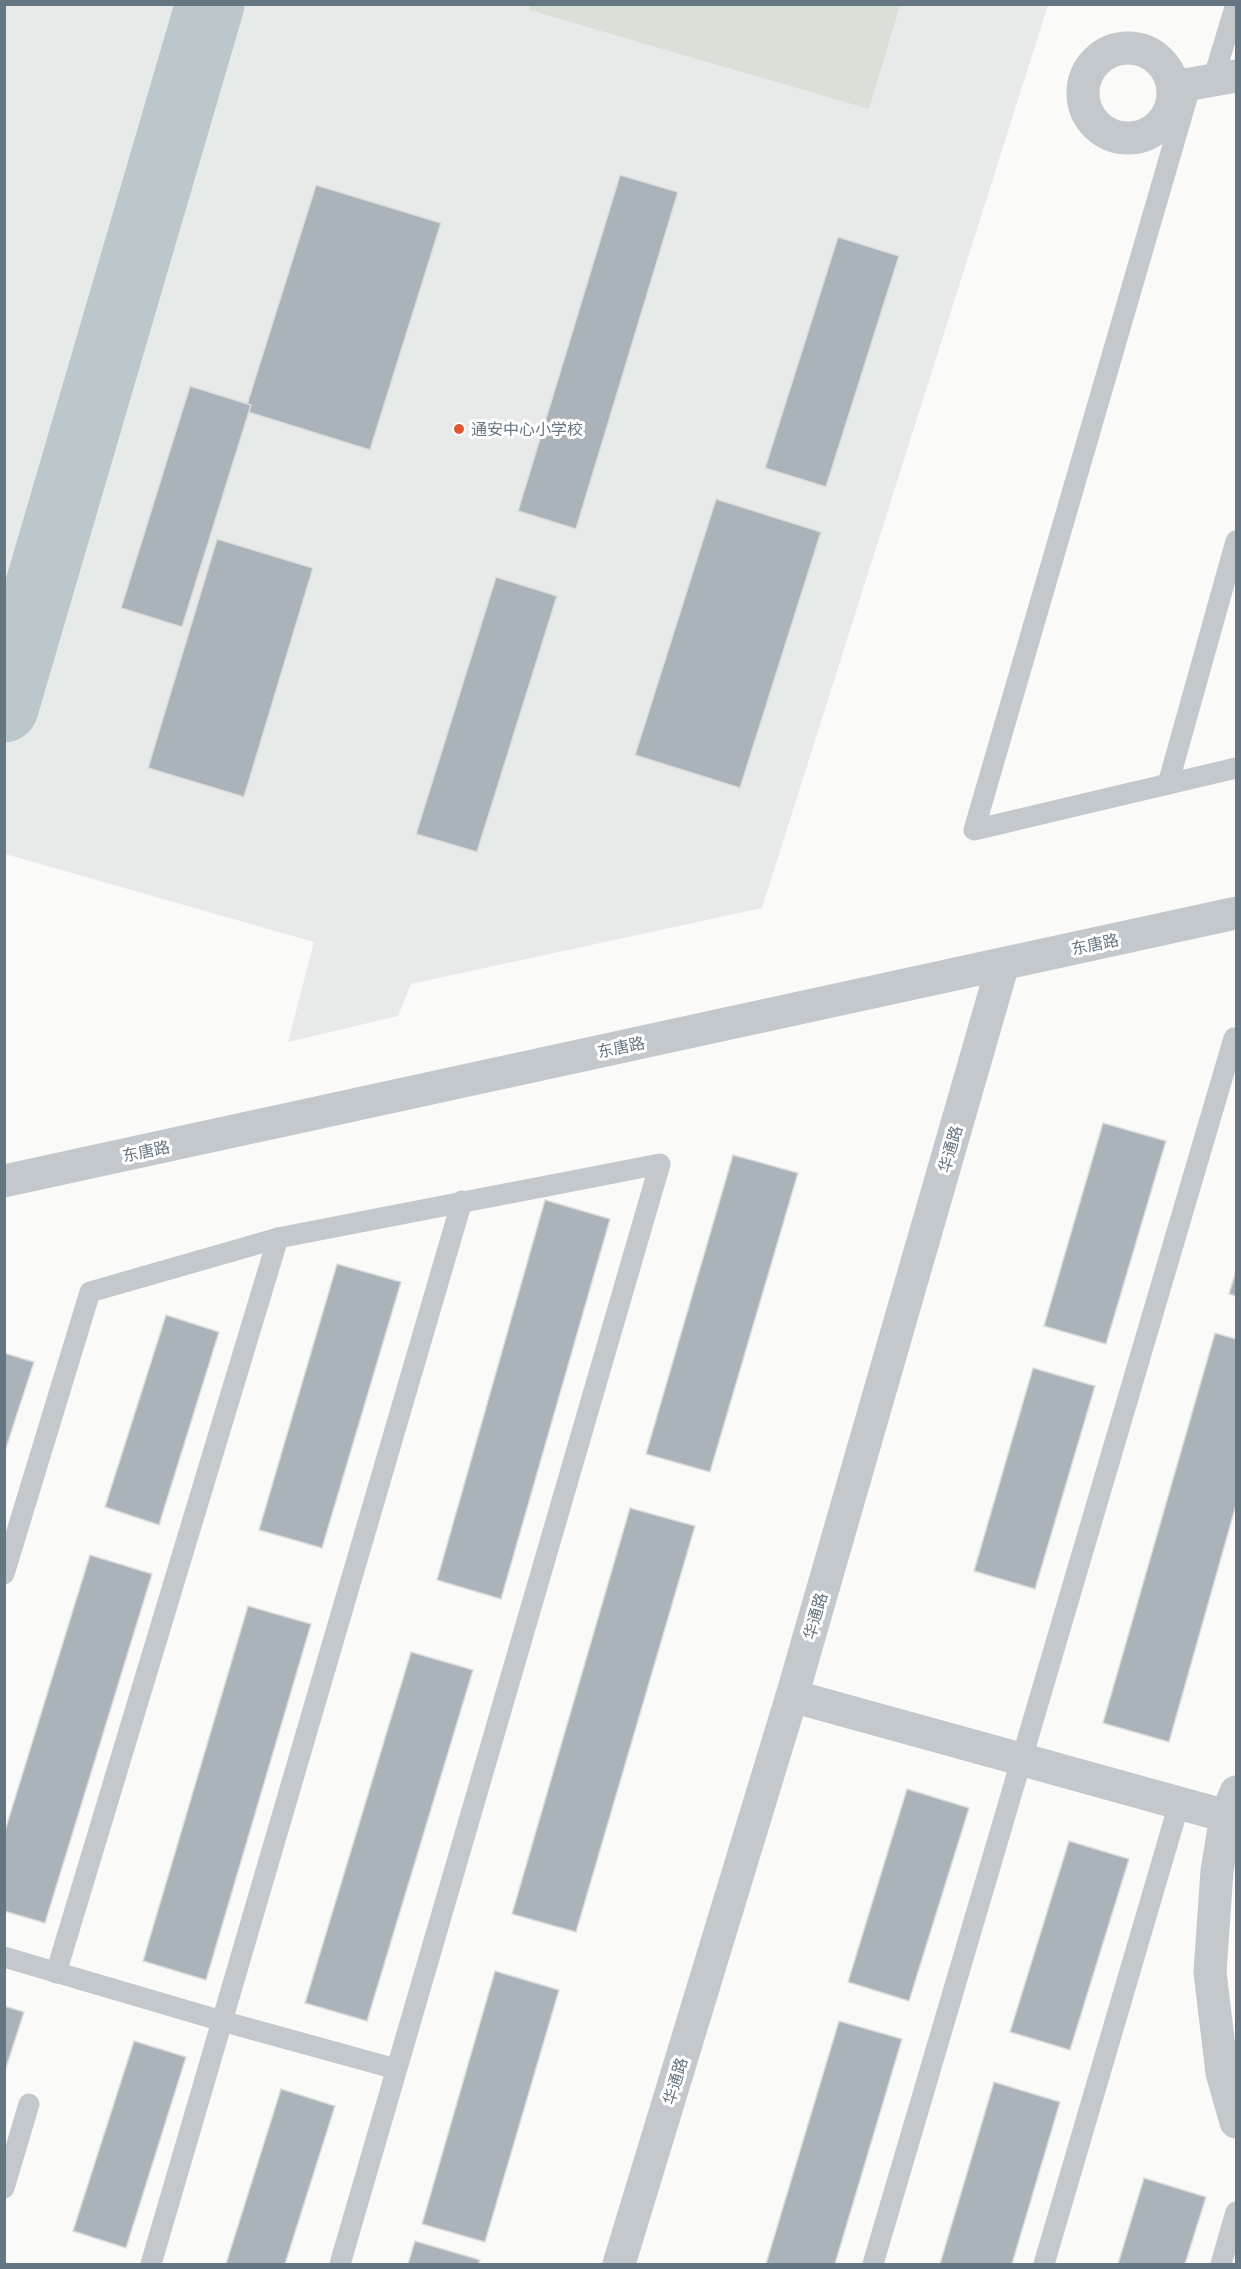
<svg xmlns="http://www.w3.org/2000/svg" width="1241" height="2269" font-family="'IBM Plex Sans','Noto Sans SC',sans-serif">
<rect width="100%" height="100%" fill="#fafaf8"/>
<!-- built -->
<path fill="#e8e9e9" d="M4 5H1048L762 908 411 984 398 1016 288 1042 314 942 5 854Z"/>
<!-- green -->
<path fill="#dadfd7" d="M531 5V4L900 5 869 109 529 10Z"/>
<g fill="none" stroke-linecap="round" stroke-linejoin="round">
<!-- river -->
<path stroke="#bbc7cb" stroke-width="69" d="M4 708 210 4"/>
</g>
<!-- building -->
<g fill="#aab3b9" stroke="#dcdcda" stroke-width="1.5">
<path d="M620 175 678 192 576 529 518 511Z"/>
<path d="M316 185 441 223 370 450 245 411Z"/>
<path d="M838 237 899 256 826 487 765 468Z"/>
<path d="M190 386 251 405 182 627 121 608Z"/>
<path d="M716 499 821 532 740 788 635 755Z"/>
<path d="M217 539 313 568 244 797 148 768Z"/>
<path d="M496 577 557 596 477 852 416 834Z"/>
<path d="M1103 1123 1166 1141 1106 1344 1044 1326Z"/>
<path d="M733 1155 798 1173 710 1472 646 1454Z"/>
<path d="M545 1200 610 1219 501 1599 437 1580Z"/>
<path d="M337 1264 401 1282 322 1548 259 1530Z"/>
<path d="M1236 1271V1296L1229 1294Z"/>
<path d="M166 1315 219 1332 159 1525 105 1507Z"/>
<path d="M1215 1333 1236 1339V1505L1169 1742 1103 1723Z"/>
<path d="M4 1353 34 1362 4 1454Z"/>
<path d="M1033 1368 1095 1386 1035 1589 974 1571Z"/>
<path d="M630 1508 695 1526 576 1932 512 1914Z"/>
<path d="M90 1555 152 1574 45 1923 4 1911V1834Z"/>
<path d="M248 1606 311 1624 206 1980 143 1961Z"/>
<path d="M411 1652 473 1670 367 2021 305 2003Z"/>
<path d="M907 1789 969 1808 909 2001 848 1982Z"/>
<path d="M1069 1841 1129 1859 1070 2050 1010 2032Z"/>
<path d="M495 1971 559 1990 485 2242 422 2224Z"/>
<path d="M4 2006 24 2012 4 2074Z"/>
<path d="M839 2021 902 2039 835 2264H766Z"/>
<path d="M134 2041 186 2057 126 2248 73 2231Z"/>
<path d="M994 2082 1060 2102 1012 2264H940Z"/>
<path d="M281 2089 335 2106 285 2264H226Z"/>
<path d="M1144 2178 1206 2197 1185 2264H1118Z"/>
<path d="M415 2241 480 2260 478 2264H408Z"/>
</g>
<g fill="none" stroke-linecap="round" stroke-linejoin="round">
<!-- service -->
<g stroke="#c3c8cc" stroke-width="21">
<path d="M1213 80 1236 4"/>
<path d="M1191 84 974 830 1236 768"/>
<path d="M1168 784 1236 541"/>
<path d="M4 1574 90 1292 278 1238 660 1164 340 2264"/>
<path d="M4 1957 222 2021 396 2069"/>
<path d="M56 1973 278 1238"/>
<path d="M4 2188 29 2104"/>
<path d="M151 2264 462 1201"/>
<path d="M873 2264 1234 1038"/>
<path d="M1044 2264 1179 1804"/>
<path d="M1221 2264 1236 2212"/>
</g>
<!-- minor -->
<g stroke="#c3c8cc" stroke-width="33">
<circle cx="1128" cy="93" r="45"/>
<path d="M1173 85 1191 84 1236 76"/>
<path d="M792 1696 1226 1816"/>
<path d="M1236 1792 1226 1816 1217 1871 1210 1972 1222 2073 1236 2122"/>
</g>
<!-- tertiary -->
<g stroke="#c3c8cc" stroke-width="33">
<path d="M4 1181 1236 913"/>
<path d="M619 2264 792 1696 1003 964"/>
</g>
</g>
<!-- markers -->
<circle fill="#e4572e" stroke="#fff" stroke-width="2" cx="459" cy="429" r="6"/>
<g text-anchor="middle" stroke-width="6" stroke-linejoin="round" paint-order="stroke">
<!-- poi labels -->
<g font-size="16" fill="#657683" stroke="#fff" text-anchor="start">
<text x="471" y="435">通安中心小学校</text>
</g>
<!-- street labels -->
<g font-size="16" fill="#657683" stroke="#fff">
<text transform="translate(1095 944) rotate(-12)" y="6">东唐路</text>
<text transform="translate(621 1047) rotate(-12)" y="6">东唐路</text>
<text transform="translate(950 1149) rotate(-74)" y="6">华通路</text>
<text transform="translate(146 1151) rotate(-12)" y="6">东唐路</text>
<text transform="translate(815 1616) rotate(-74)" y="6">华通路</text>
<text transform="translate(675 2081) rotate(-73)" y="6">华通路</text>
</g>
</g>
<!-- border -->
<rect width="1241" height="2269" fill="none" stroke="#657683" stroke-width="12"/>
</svg>
